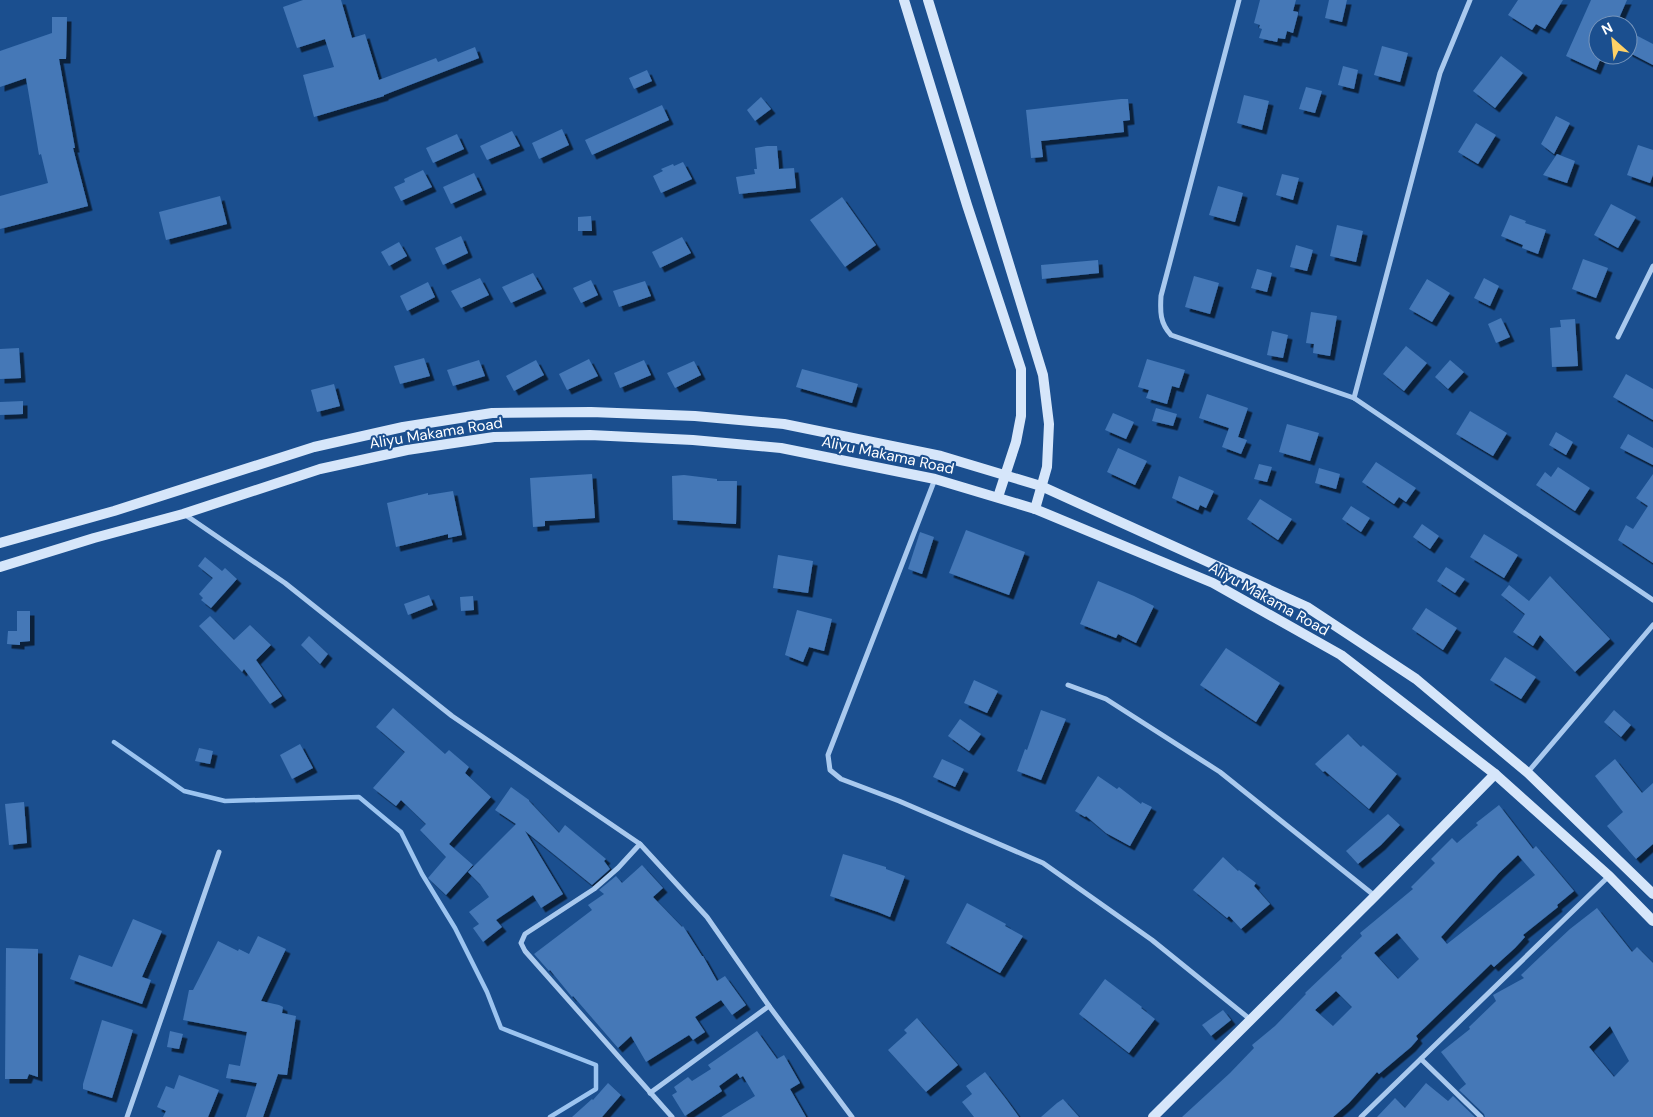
<svg xmlns="http://www.w3.org/2000/svg" width="1653" height="1117" font-family="'DM Sans',sans-serif">
<defs>
<filter id="shadow"><feDropShadow dx="4.5" dy="4.5" stdDeviation="0" flood-color="#0009"/></filter>
</defs>
<rect width="100%" height="100%" fill="#1b4f8f"/>
<g fill="none" stroke-linecap="round" stroke-linejoin="round">
<!-- stream -->
<path stroke="#9cc4f0" stroke-width="4.5" d="M114 742 184 791 225 801 359 797 401 832 422 874 455 928 487 992 501 1028 596 1065V1089L550 1117"/>
</g>
<!-- building -->
<g fill="#4478b7" fill-rule="evenodd" filter="url(#shadow)">
<path d="M303 0H341L352 38 365 34 379 80 436 58 438 62 475 47 479 58 384 95V96L314 117 303 75 334 67 325 39 297 48 283 7Z"/>
<path d="M1260 0H1296L1293 11 1298 12V14L1293 33 1287 31 1285 39 1278 38 1277 42 1259 38 1262 29 1259 28 1260 25 1254 23Z"/>
<path d="M1329 0H1347L1342 22 1325 18Z"/>
<path d="M1518 0H1563L1545 29 1536 24 1532 30 1508 15Z"/>
<path d="M1591 0H1627L1616 25H1598V55H1602L1596 70 1566 56Z"/>
<path d="M52 17H67L66 59H59L75 148H73L88 206 0 229V196L48 183 41 154 39 155 26 78 0 87V51L52 33Z"/>
<path d="M1628 31 1653 44V65L1628 52Z"/>
<path d="M1382 46 1408 53 1400 82 1374 75Z"/>
<path d="M1501 56 1523 73 1495 108 1473 91Z"/>
<path d="M1343 66 1358 70 1354 89 1338 85Z"/>
<path d="M647 70 652 81 634 89 629 78Z"/>
<path d="M1306 87 1322 91 1315 113 1299 109Z"/>
<path d="M1244 95 1269 101 1262 130 1237 123Z"/>
<path d="M761 97 771 109 755 121 747 110Z"/>
<path d="M1121 99H1128L1130 120 1123 121 1124 132 1041 141 1043 157 1031 158 1026 110Z"/>
<path d="M662 105 669 120 592 155 585 140Z"/>
<path d="M1556 116 1570 123 1554 154 1541 144Z"/>
<path d="M1476 123 1496 135 1478 164 1458 152Z"/>
<path d="M562 129 569 145 539 159 532 143Z"/>
<path d="M512 131 520 146 487 160 480 146Z"/>
<path d="M457 134 464 149 433 163 426 148Z"/>
<path d="M1638 145 1653 150V175L1650 183 1627 175Z"/>
<path d="M767 146H777L779 169 794 168 796 188 739 194 736 177 755 174 754 169H757L755 148Z"/>
<path d="M1557 154 1575 161 1567 183 1543 175Z"/>
<path d="M683 162 692 179 661 193 653 176 663 171 661 169 673 164 674 166Z"/>
<path d="M423 170 432 187 401 201 394 187 405 182 404 179Z"/>
<path d="M474 173 482 190 451 204 443 187Z"/>
<path d="M1282 174 1299 178 1293 200 1276 195Z"/>
<path d="M1218 186 1243 193 1235 222 1209 215Z"/>
<path d="M220 196 227 224 166 240 159 212Z"/>
<path d="M842 197 876 245 845 267 810 220Z"/>
<path d="M1611 204 1636 217 1618 248 1594 235Z"/>
<path d="M1510 215 1526 221 1525 223 1546 230 1538 254 1522 248 1523 245 1501 236Z"/>
<path d="M591 216 592 231H578V217Z"/>
<path d="M1337 225 1363 231 1356 262 1330 256Z"/>
<path d="M461 236 468 253 443 265 435 248Z"/>
<path d="M682 237 691 253 660 268 652 252Z"/>
<path d="M399 242 407 256 389 266 381 252Z"/>
<path d="M1296 245 1313 250 1307 271 1290 267Z"/>
<path d="M1583 259 1608 268 1596 298 1572 289Z"/>
<path d="M1098 260 1099 273 1042 279 1041 265Z"/>
<path d="M1257 269 1272 273 1267 292 1251 288Z"/>
<path d="M533 273 542 289 511 303 502 287Z"/>
<path d="M1194 276 1219 283 1210 314 1185 307Z"/>
<path d="M480 278 489 295 461 308 451 291Z"/>
<path d="M1484 278 1499 286 1490 306 1474 298Z"/>
<path d="M1427 279 1450 293 1432 322 1409 309Z"/>
<path d="M591 280 598 295 581 303 573 288Z"/>
<path d="M645 281 651 296 619 307 613 291Z"/>
<path d="M428 282 435 297 407 311 400 296Z"/>
<path d="M1311 312 1337 316 1330 356 1313 353 1314 344 1306 343Z"/>
<path d="M1501 318 1510 337 1496 343 1488 324Z"/>
<path d="M1575 319 1578 366 1552 367 1550 328 1561 327 1560 320Z"/>
<path d="M1272 331 1288 335 1283 358 1267 355Z"/>
<path d="M1406 346 1427 363 1404 391 1383 374Z"/>
<path d="M19 348 21 378 0 379V349Z"/>
<path d="M424 358 430 376 400 384 394 366Z"/>
<path d="M589 359 598 376 567 390 559 374Z"/>
<path d="M1147 359 1185 370 1179 388 1172 386 1167 404 1146 398 1149 390 1138 387Z"/>
<path d="M479 360 485 376 453 386 447 370Z"/>
<path d="M536 360 544 375 514 391 506 376Z"/>
<path d="M644 360 651 375 620 388 614 373Z"/>
<path d="M1450 360 1464 372 1448 389 1435 377Z"/>
<path d="M694 361 701 375 675 388 667 373Z"/>
<path d="M802 369 858 384 852 403 796 387Z"/>
<path d="M1626 374 1653 389V420L1613 397Z"/>
<path d="M334 384 340 406 317 412 311 390Z"/>
<path d="M1207 394 1248 408 1238 437 1247 440 1241 454 1222 447 1229 428 1199 418Z"/>
<path d="M23 401V414L0 415V402Z"/>
<path d="M1156 408 1177 414 1173 426 1152 421Z"/>
<path d="M1470 411 1507 433 1493 456 1456 434Z"/>
<path d="M1113 413 1134 422 1126 439 1105 430Z"/>
<path d="M1287 424 1319 433 1310 461 1279 452Z"/>
<path d="M1556 432 1573 442 1566 455 1549 445Z"/>
<path d="M1628 434 1653 448V465L1620 448Z"/>
<path d="M1118 448 1147 461 1135 485 1107 472Z"/>
<path d="M1376 462 1416 488 1406 502 1399 497 1394 504 1362 482Z"/>
<path d="M1259 464 1272 467 1267 482 1254 479Z"/>
<path d="M1558 467 1590 488 1575 511 1536 485 1545 472 1551 477Z"/>
<path d="M1319 468 1340 474 1336 489 1315 483Z"/>
<path d="M592 474 595 518 545 521V526L533 527 530 478Z"/>
<path d="M1653 474V563L1618 540 1626 525 1633 529 1648 506 1636 498Z"/>
<path d="M684 475 717 479V481H737L736 524 673 520 672 476Z"/>
<path d="M1179 476 1214 491 1206 508 1200 505 1198 510 1172 498Z"/>
<path d="M453 491 462 535 448 538V534L396 547 387 503 428 493V495Z"/>
<path d="M1260 499 1292 519 1278 540 1247 519Z"/>
<path d="M1351 506 1370 518 1361 532 1342 519Z"/>
<path d="M1422 524 1439 536 1430 549 1413 537Z"/>
<path d="M966 530 1025 552 1009 595 949 573Z"/>
<path d="M920 532 934 537 922 574 908 569Z"/>
<path d="M1484 534 1518 555 1504 578 1470 557Z"/>
<path d="M778 555 813 561 808 593 773 588Z"/>
<path d="M205 557 222 571 225 568 237 579 211 608 201 600 203 598 199 594 213 578 198 566Z"/>
<path d="M1446 567 1465 579 1455 593 1437 581Z"/>
<path d="M1550 576 1610 639 1575 672 1540 635 1533 646 1513 632 1525 614 1501 595 1509 585 1529 601Z"/>
<path d="M1098 581 1134 596 1154 606 1136 643 1118 634 1116 638 1080 624Z"/>
<path d="M429 595 433 605 408 615 404 604Z"/>
<path d="M473 596 474 610 461 611 460 597Z"/>
<path d="M1426 608 1457 628 1443 650 1412 629Z"/>
<path d="M797 610 832 619 824 651 809 647 803 662 785 655Z"/>
<path d="M17 611H30V641L20 642V645L7 644 8 631H17Z"/>
<path d="M210 616 234 640 250 625 271 645 256 660 282 696 270 704 244 669 242 672 199 626Z"/>
<path d="M309 636 328 654 320 664 301 645Z"/>
<path d="M1226 648 1280 683 1256 722 1200 685Z"/>
<path d="M1505 657 1536 677 1521 699 1490 680Z"/>
<path d="M974 680 998 691 987 713 964 703Z"/>
<path d="M393 708 445 754 449 750 469 767 465 773 491 797 449 844 473 865 446 895 428 878 446 857 420 830 426 824 401 800 396 806 373 788 405 752 376 727Z"/>
<path d="M1041 710 1066 719 1041 780 1017 771 1025 749 1027 750Z"/>
<path d="M1614 710 1631 725 1621 737 1604 722Z"/>
<path d="M960 719 981 734 969 751 948 736Z"/>
<path d="M1348 734 1361 747 1363 745 1397 774 1369 809 1325 771 1323 772 1315 764Z"/>
<path d="M300 744 313 768 292 779 280 755Z"/>
<path d="M199 748 213 751 210 764 195 761Z"/>
<path d="M942 759 964 769 955 787 933 777Z"/>
<path d="M1615 759 1642 793 1653 783V844L1636 859 1607 826 1623 812 1595 776Z"/>
<path d="M1098 776 1117 789 1119 787 1141 804 1142 802 1152 807 1130 846 1106 833 1086 816 1085 817 1075 811Z"/>
<path d="M511 787 529 800V801L559 833 565 825 606 859 604 861 610 869 592 885 525 831 563 894 541 908 533 895 496 920 502 927 483 942 473 928 479 924 469 912 489 897 480 884 468 872 516 824 495 810Z"/>
<path d="M24 802 27 843 9 845 5 804Z"/>
<path d="M1499 805 1533 849 1536 846 1574 891 1557 905 1558 907 1523 935 1525 937 1515 948 1494 967 1491 964 1416 1036 1418 1039 1411 1047 1379 1074 1377 1072 1349 1103 1333 1117H1182L1230 1073 1254 1048 1252 1045 1275 1026 1306 994 1305 993 1342 958 1341 956 1362 936 1360 933 1413 889 1411 887 1435 863 1431 859 1452 838 1457 843 1478 825 1476 823ZM1518 855 1535 875 1447 944 1441 937 1499 873ZM1397 933 1419 959 1398 979 1374 953ZM1336 991 1352 1007 1333 1026 1315 1010Z"/>
<path d="M1388 814 1400 825 1381 845 1358 864 1346 851Z"/>
<path d="M843 854 886 867V869L905 876 890 917 878 912 830 896Z"/>
<path d="M1223 857 1238 871 1239 870 1256 883 1254 886 1270 904 1241 929 1229 916 1227 918 1193 890Z"/>
<path d="M642 865 663 888 653 897 682 927 683 926 702 956H703L717 981 725 976 746 1005 732 1015 721 1000 695 1017 705 1032 693 1040 689 1035 646 1062 631 1036 618 1048 573 996 572 997 550 970 549 971 534 954 592 910 588 905 604 894 599 890 616 876 622 883Z"/>
<path d="M967 903 1006 924 1005 926 1023 936 1000 973 946 943Z"/>
<path d="M1597 908 1632 952 1637 947 1653 963V1117H1485L1484 1114 1459 1090 1466 1084 1441 1052 1470 1029 1469 1027 1496 1001 1493 995 1524 978 1521 975 1541 956 1570 929ZM1610 1026 1629 1061 1614 1077 1589 1047Z"/>
<path d="M133 919 162 931 142 977 151 980 142 1004 70 979 79 955 112 967Z"/>
<path d="M258 936 286 949 261 1001 279 1005 283 1007 282 1013 296 1016 287 1075 278 1074 263 1117H246L257 1083 226 1078 229 1064 240 1066 247 1032 183 1020 189 990H193L218 941 238 951 239 949 249 954Z"/>
<path d="M6 948 38 949V1077L29 1074 27 1079H5Z"/>
<path d="M1105 979 1142 1007 1141 1008 1155 1019 1129 1053 1079 1014Z"/>
<path d="M1223 1010 1231 1020 1211 1036 1202 1025Z"/>
<path d="M917 1018 958 1065 926 1092 888 1050 907 1033 904 1030Z"/>
<path d="M102 1020 133 1030 112 1098 83 1089V1084Z"/>
<path d="M170 1031 183 1034 179 1049 167 1047Z"/>
<path d="M757 1031 777 1059 784 1055 800 1083 790 1089 806 1117H721L755 1096 743 1076 740 1078 737 1073 719 1086 722 1091 685 1116 672 1095 677 1092 674 1087 688 1077 692 1081 711 1069 708 1065Z"/>
<path d="M985 1072 1006 1099 1019 1117H974L962 1102 972 1094 966 1086Z"/>
<path d="M179 1075 219 1090 208 1117H163L166 1111 157 1107 166 1086 174 1089Z"/>
<path d="M608 1083 621 1095 602 1117H572L592 1099 593 1100Z"/>
<path d="M1426 1083 1448 1101 1453 1096 1475 1117H1377L1395 1098 1405 1108Z"/>
<path d="M1063 1099 1079 1117H1041L1057 1103Z"/>
</g>
<g fill="none" stroke-linecap="round" stroke-linejoin="round">
<!-- street -->
<g stroke="#a9c9ee" stroke-width="5">
<path d="M1239 0 1161 296C1160 312 1160 323 1171 335L1354 398 1653 600"/>
<path d="M1618 337 1653 266"/>
<path d="M1354 398 1440 73 1470 0"/>
<path d="M935 479 828 755 830 770 841 779 899 801 1043 863 1152 940 1251 1020"/>
<path d="M184 514 285 583 452 716 640 844 707 917 769 1006 852 1117"/>
<path d="M1068 685 1106 699 1220 772 1375 896"/>
<path d="M1528 772 1653 625"/>
<path d="M640 844 618 868 594 889 525 934 521 943 525 951 672 1117"/>
<path d="M1421 1059 1481 1117"/>
<path d="M650 1093 769 1006"/>
<path d="M127 1117 219 852"/>
<path d="M1361 1117 1609 876"/>
</g>
<!-- secondary -->
<g stroke="#d6e6fa" stroke-width="10">
<path d="M904 0 967 205 1021 369V416L1016 442 998 497"/>
<path d="M928 0 1043 375 1049 424 1047 467 1035 509"/>
<path d="M0 543 114 511 314 447 403 427 492 413 591 412 695 416 784 424 941 456 1041 486 1307 607 1416 679 1528 773 1653 894"/>
<path d="M0 567 94 538 183 514 320 469 407 450 494 437 590 435 693 440 781 448 935 479 1035 509 1213 583 1341 655 1495 774 1609 876 1653 921"/>
<path d="M1153 1117 1375 896 1495 774"/>
</g>
</g>
<g text-anchor="middle" stroke-width="4" stroke-linejoin="round" paint-order="stroke">
<!-- street labels -->
<g font-size="15" fill="#fff" stroke="#1b4f8f">
<text transform="translate(436 433) rotate(-9)" y="5">Aliyu Makama Road</text>
<text transform="translate(888 455) rotate(12)" y="5">Aliyu Makama Road</text>
<text transform="translate(1269 599) rotate(29)" y="5">Aliyu Makama Road</text>
</g>
</g>
<!-- north arrow -->
<g transform="translate(1613 40) rotate(333)"><circle r="24" fill="#1b4f8f" stroke="#7695bc"/>
<path d="M0-4L9 19L0 12L-9 19Z" fill="#ffd166"/>
<text y="-8" font-size="14" font-weight="bold" text-anchor="middle" fill="#ffffff">N</text>
</g>
</svg>
